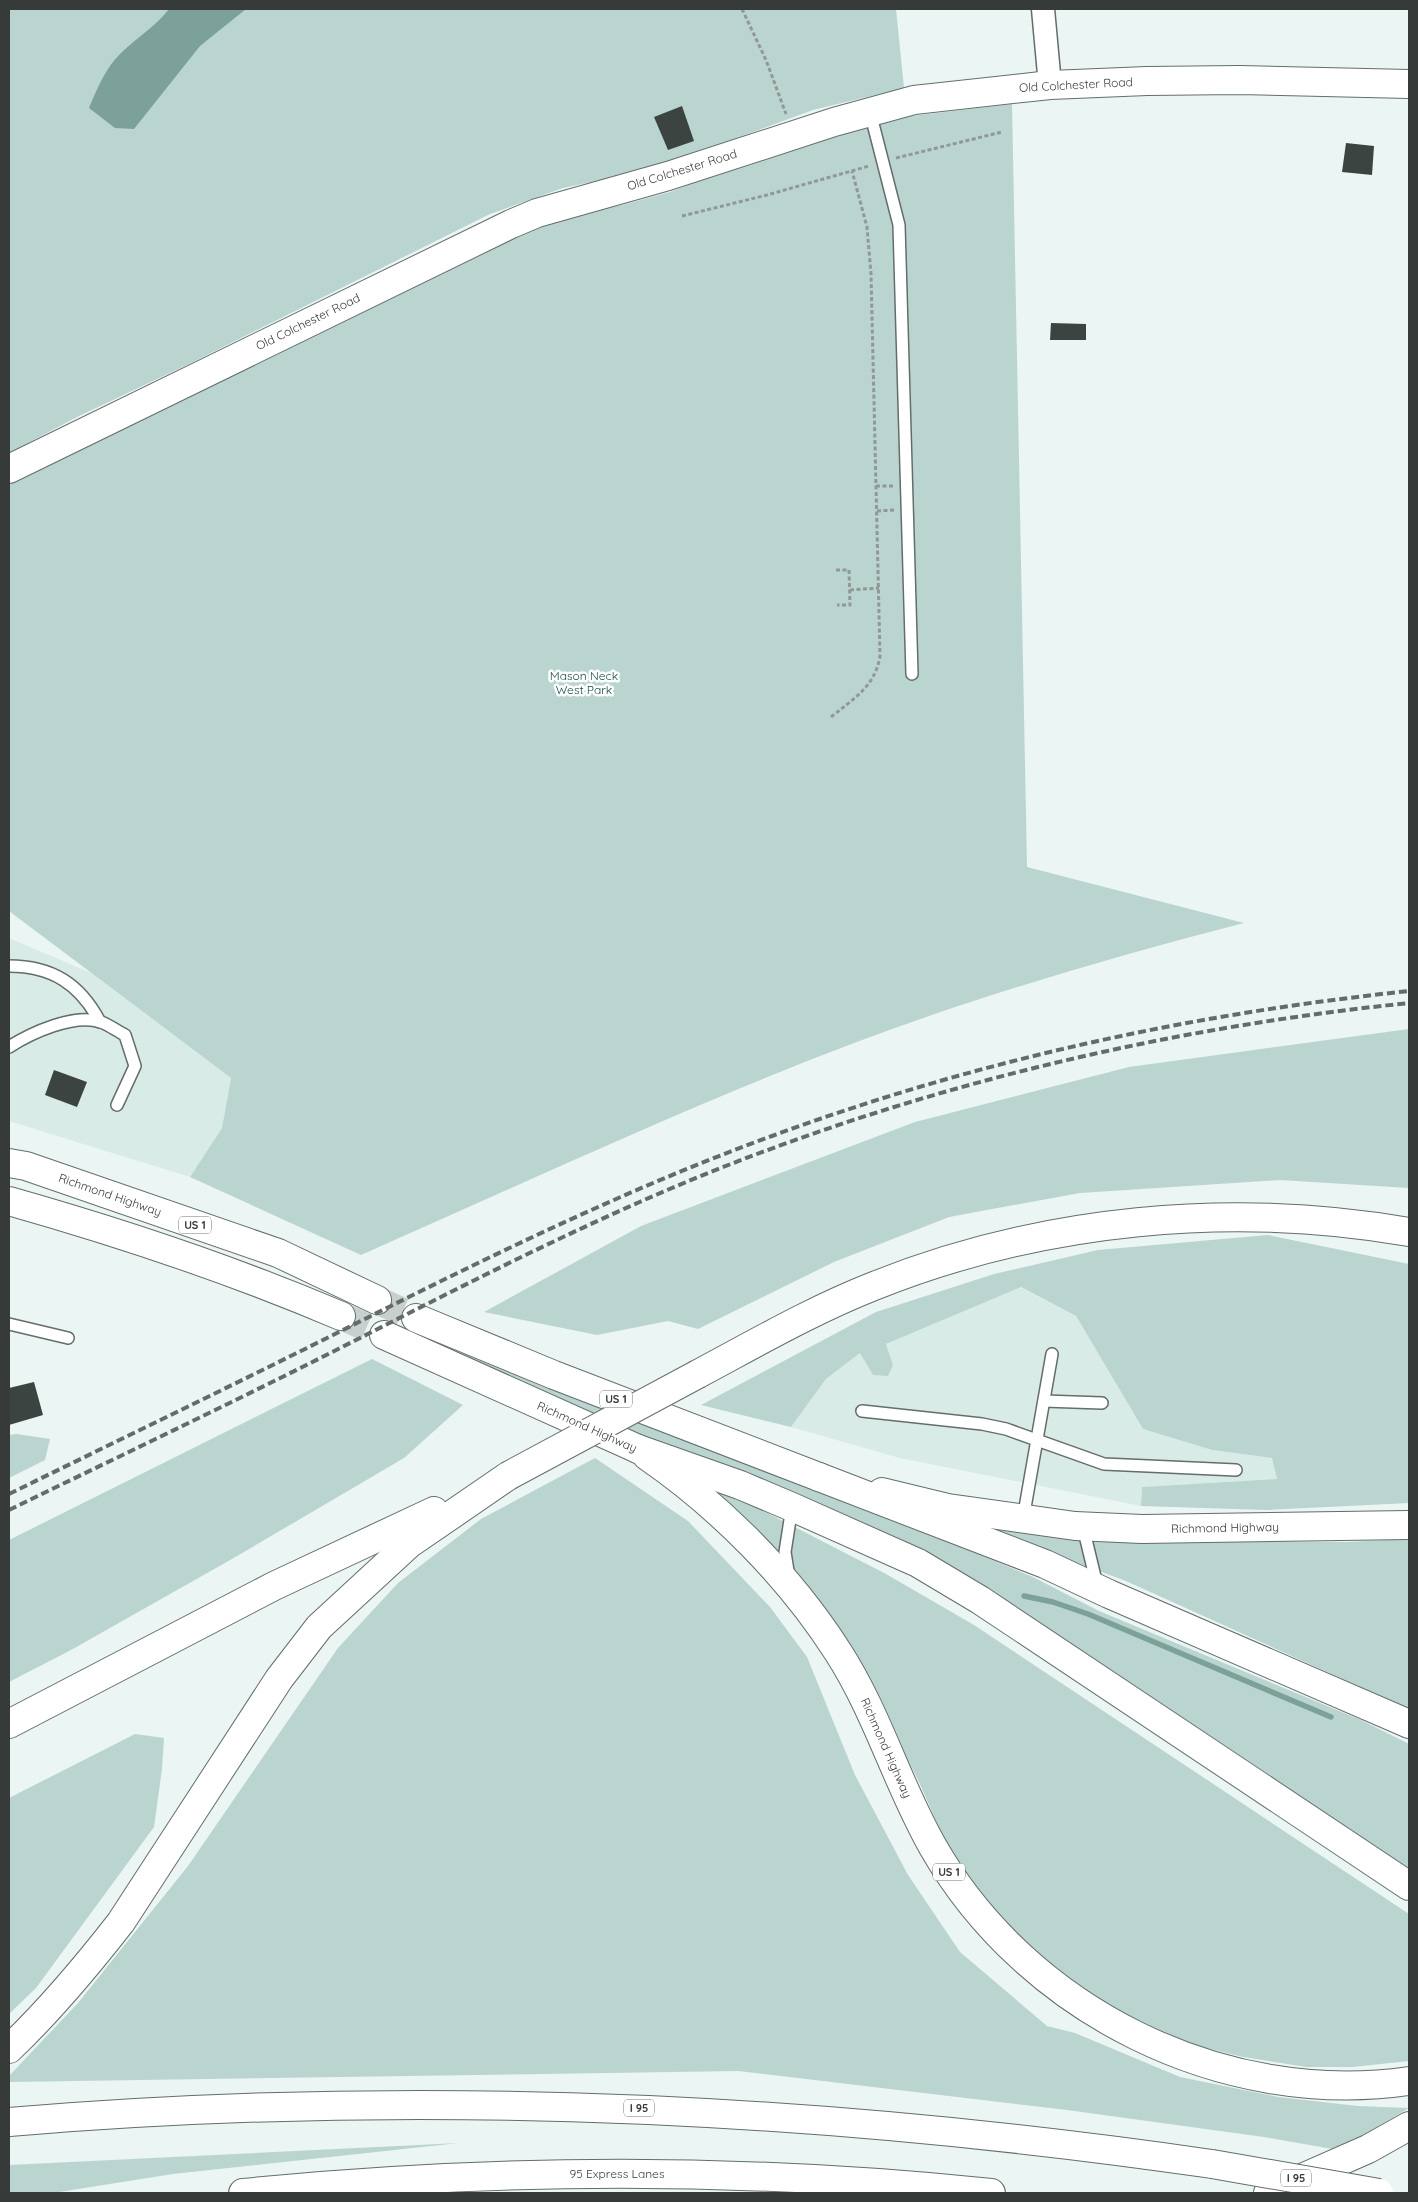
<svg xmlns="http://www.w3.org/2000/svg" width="1418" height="2202" font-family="Quicksand,sans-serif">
<rect width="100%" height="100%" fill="#ebf5f3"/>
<!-- built -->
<g fill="#d9ebe6">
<path d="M9 938 91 973 231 1078 222 1128 190 1177 9 1121Z"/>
<path d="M1020 1287 1076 1316 1143 1429 1212 1450 1272 1458 1278 1479 1142 1487 1141 1506 900 1458 791 1427 826 1379 861 1352 893 1365 886 1344Z"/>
</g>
<!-- green -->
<g fill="#bad5d0">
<path d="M9 9H896L904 88 813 110 675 161 615 177 563 188 490 214 191 363 79 416 9 453Z"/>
<path d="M1012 104 1027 867 1244 923C1112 957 982 995 854 1043 687 1106 525 1183 361 1255L190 1177 222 1128 231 1078 9 911V485L110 431 462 257 564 217 622 205 670 192 793 145 903 117Z"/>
<path d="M1409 1029V1188L1280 1180 1080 1193 949 1217 834 1262 698 1329 668 1321 597 1335 484 1312 641 1226 915 1122 1129 1067Z"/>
<path d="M1268 1235 1409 1264V1503L1266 1510 1141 1506 1142 1487 1277 1479 1272 1458 1212 1450 1143 1429 1076 1316 1021 1287 886 1344 893 1365 888 1376 873 1375 860 1353 826 1379 791 1427 701 1405 876 1312 994 1274 1098 1250Z"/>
<path d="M400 1329 949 1542 1033 1577 1099 1611 1361 1720 1409 1744V1875L1025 1612 944 1562 872 1528 566 1408Z"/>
<path d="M372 1359 463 1405 404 1458 232 1559 71 1650 9 1682V1540Z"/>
<path d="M16 1434 50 1439 45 1460 9 1478V1435Z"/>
<path d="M595 1458 688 1521 770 1607 807 1657 855 1775 908 1875 960 1952 1047 2026 1075 2033 1180 2077 1278 2097 1358 2106 1409 2108 1338 2150 1264 2137 1067 2110 738 2071 9 2082V2076L78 2003 188 1866 338 1648 398 1583 481 1519Z"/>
<path d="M697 1481 748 1503 886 1574 974 1625 1409 1914V2061L1353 2067H1306L1243 2057 1186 2043 1128 2019 1066 1981 1011 1935 970 1886 944 1839 919 1782 873 1690Z"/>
<path d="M946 1515 1162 1541 1346 1542 1409 1539V1709L1126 1581Z"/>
<path d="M135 1734 164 1738 162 1769 154 1827 36 1988 9 2014V1798Z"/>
<path d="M459 2143 173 2174 53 2193H9V2165Z"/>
</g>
<!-- water -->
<path fill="#7ba199" d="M169 9H246L200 46 134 129 115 128 89 108C97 89 105 69 120 54 136 38 155 27 169 9Z"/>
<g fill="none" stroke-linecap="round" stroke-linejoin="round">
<!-- stream -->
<path stroke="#7ba199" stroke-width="5.5" d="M1024 1596 1053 1602 1088 1614 1331 1717"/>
</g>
<!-- building -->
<g fill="#3c4442">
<path d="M682 106 694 141 668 150 654 117Z"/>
<path d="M1346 143 1374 146 1372 175 1342 172Z"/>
<path d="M1051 323 1086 324V340H1050Z"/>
<path d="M54 1070 87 1082 77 1107 45 1095Z"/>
<path d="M34 1382 43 1415 9 1425V1388Z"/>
</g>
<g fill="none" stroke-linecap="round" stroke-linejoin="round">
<!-- trunk-tunnel -->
<g stroke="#c7d0ce" stroke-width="28" stroke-dasharray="28 14" stroke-linecap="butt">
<path d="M377 1300 416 1318"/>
<path d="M341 1316 384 1335"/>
</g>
<!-- service casing -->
<g stroke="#646d6b" stroke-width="14">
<g id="service">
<path d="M870 112 899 225 912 674"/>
<path d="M9 966C52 966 80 984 100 1022"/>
<path d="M9 1047C31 1033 74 1013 101 1022 109 1025 117 1031 125 1035L135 1066 117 1105"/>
<path d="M9 1324 68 1338"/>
<path d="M1044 1401 1102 1403"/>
<path d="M862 1411 982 1424 1006 1429 1104 1464 1236 1470"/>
<path d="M1023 1519 1052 1354"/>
<path d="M1083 1527 1097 1585"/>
<path d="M789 1577 785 1552 792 1507"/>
</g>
</g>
<!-- minor casing -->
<g stroke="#646d6b" stroke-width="25">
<path id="minor" d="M1043 9 1050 85"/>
</g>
<!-- tertiary casing -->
<g stroke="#646d6b" stroke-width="30">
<path id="tertiary" d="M9 469 511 224 537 213 668 176 834 122 914 100 1050 85 1147 81 1239 80 1409 84"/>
</g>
<!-- primary casing -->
<g stroke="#646d6b" stroke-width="30">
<g id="primary">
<path d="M647 1456C721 1507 790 1577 838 1652 878 1714 897 1784 933 1847 1027 2011 1223 2108 1409 2081"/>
<path d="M882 1492 948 1508 1075 1526 1142 1529 1409 1525"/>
</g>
</g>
<!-- trunk casing -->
<g stroke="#646d6b" stroke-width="30">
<g id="trunk">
<path d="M9 1163 26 1166 278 1253 377 1300"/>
<path d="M9 1201C122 1233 233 1270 341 1316"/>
<path d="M416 1318 554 1375 819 1477"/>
<path d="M384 1335 638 1449"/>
</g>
</g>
<!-- motorway casing -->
<g stroke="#646d6b" stroke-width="30">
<g id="motorway">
<path d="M698 1374C756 1343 813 1310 874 1286 1041 1219 1232 1201 1409 1232"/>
<path d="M638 1449 740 1485 792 1507 918 1563 980 1600 1409 1886"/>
<path d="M819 1477 1045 1564 1109 1594 1409 1724"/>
<path d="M9 1724 274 1586 434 1511"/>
<path d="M9 2049C50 2010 86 1967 121 1922L279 1679 319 1627 409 1544 508 1476"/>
<path d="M9 2122C411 2088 813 2106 1212 2164"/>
<path d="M243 2193C492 2168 742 2167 991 2193"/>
<path d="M1268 2193 1368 2149 1409 2126"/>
</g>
</g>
<!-- path -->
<g stroke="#919897" stroke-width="3" stroke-dasharray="4 2.5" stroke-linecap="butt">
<path d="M742 9 766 60 786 114"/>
<path d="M896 158 1002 132"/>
<path d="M682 216 767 195 869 166"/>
<path d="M876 486H893"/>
<path d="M877 511 894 510"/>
<path d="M836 570H849L850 605H837"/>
<path d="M850 590 879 588"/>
<path d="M831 717C853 699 875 687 880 656L871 274 867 227 852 171"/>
</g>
<!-- service -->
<use href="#service" stroke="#fff" stroke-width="11"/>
<!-- minor -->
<use href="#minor" stroke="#fff" stroke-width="22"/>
<!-- tertiary -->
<use href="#tertiary" stroke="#fff" stroke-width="28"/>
<!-- primary -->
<use href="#primary" stroke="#fff" stroke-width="28"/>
<!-- trunk -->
<use href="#trunk" stroke="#fff" stroke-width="28"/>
<!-- motorway -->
<use href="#motorway" stroke="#fff" stroke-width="28"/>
<!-- rail -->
<g stroke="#656b69" stroke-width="4" stroke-dasharray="8 4" stroke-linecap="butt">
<path d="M9 1494C117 1441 225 1389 333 1335 476 1263 621 1191 772 1136 978 1060 1191 1014 1409 991"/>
<path d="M9 1510C124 1454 240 1399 354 1341 486 1274 618 1206 757 1154 967 1075 1186 1026 1409 1003"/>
</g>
<!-- motorway-bridge casing -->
<g stroke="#646d6b" stroke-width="30" stroke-linecap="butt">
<g id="motorway-bridge">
<path d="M508 1476 698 1374"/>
<path d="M1212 2164 1379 2193"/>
</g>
</g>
<!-- motorway-bridge -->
<use href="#motorway-bridge" stroke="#fff" stroke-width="28"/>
</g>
<g text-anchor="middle" stroke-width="5" stroke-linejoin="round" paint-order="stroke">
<!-- shield labels -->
<g fill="#fff" stroke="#727574" stroke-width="1">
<rect x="179" y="1216.5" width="32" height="17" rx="4"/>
<rect x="600" y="1390.5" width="32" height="17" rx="4"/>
<rect x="933" y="1863.5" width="32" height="17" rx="4"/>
<rect x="624" y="2099.5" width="30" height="17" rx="4"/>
<rect x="1281" y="2169.5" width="30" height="17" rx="4"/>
</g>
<g font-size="11" font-weight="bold" fill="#363a39">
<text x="195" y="1229">US 1</text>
<text x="616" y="1403">US 1</text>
<text x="949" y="1876">US 1</text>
<text x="639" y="2112">I 95</text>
<text x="1296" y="2182">I 95</text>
</g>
<!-- street labels -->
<g font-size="12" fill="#363a39" stroke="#fff">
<text transform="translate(1076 85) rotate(-3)" y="4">Old Colchester Road</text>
<text transform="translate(682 170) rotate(-17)" y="4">Old Colchester Road</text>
<text transform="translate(308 322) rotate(-26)" y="4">Old Colchester Road</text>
<text transform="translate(110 1195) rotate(19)" y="4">Richmond Highway</text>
<text transform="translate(587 1427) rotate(24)" y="4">Richmond Highway</text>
<text transform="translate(1225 1528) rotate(-1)" y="4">Richmond Highway</text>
<text transform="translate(886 1748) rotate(66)" y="4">Richmond Highway</text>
<text x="617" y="2178">95 Express Lanes</text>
</g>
<!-- park labels -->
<g font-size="12" fill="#124a42" stroke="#fff">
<text x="584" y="680">Mason Neck<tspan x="584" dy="14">West Park</tspan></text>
</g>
</g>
<!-- border -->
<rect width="1418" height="2202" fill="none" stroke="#363a39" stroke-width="20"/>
</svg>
